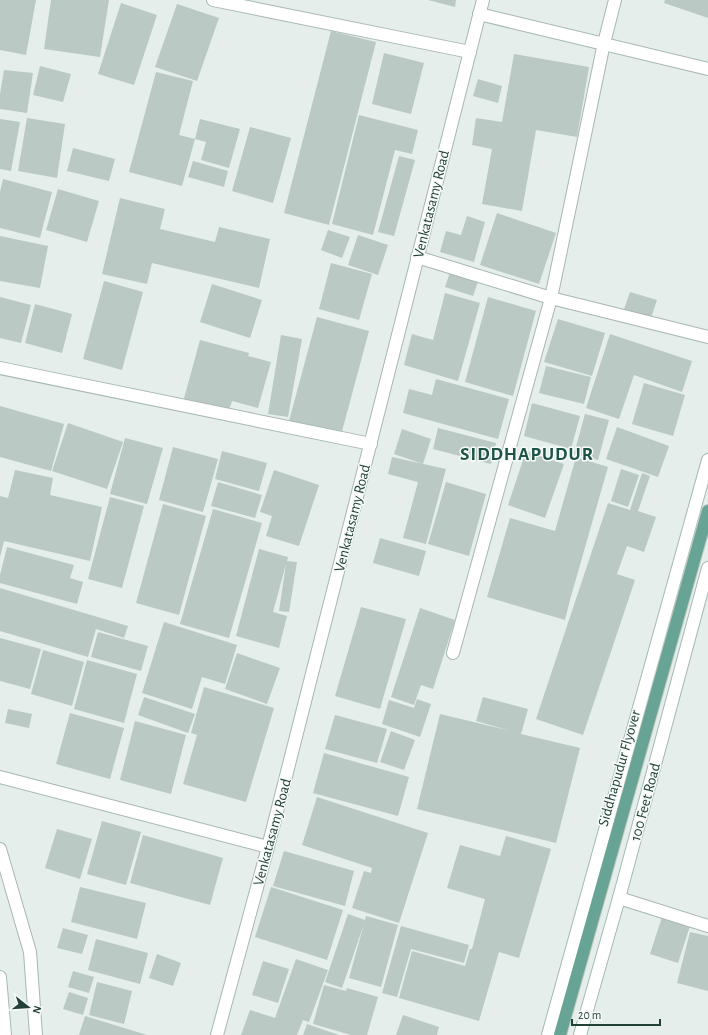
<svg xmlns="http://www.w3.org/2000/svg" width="708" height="1035" font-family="'Alegreya Sans',sans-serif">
<rect width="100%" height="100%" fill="#e5eeea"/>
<!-- building -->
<g fill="#bac9c3">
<path d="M0 0H36L26 55 0 50Z"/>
<path d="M51 0H109L100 57 44 49Z"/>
<path d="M428 0H456L455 7Z"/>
<path d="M665 0H708V18L664 3Z"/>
<path d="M121 3 157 15 134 85 98 74Z"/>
<path d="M177 4 219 18 197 81 155 67Z"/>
<path d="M331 31 376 42 329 225 284 213Z"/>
<path d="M384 53 424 63 411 114 372 104Z"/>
<path d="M514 54 589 67 577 137 536 130 522 211 482 204 492 149 472 145 476 118 502 122Z"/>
<path d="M40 66 71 74 63 102 33 95Z"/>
<path d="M4 70 33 73 27 113 0 109V94Z"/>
<path d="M156 72 193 81 179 135 195 139 182 186 129 172Z"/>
<path d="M478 79 502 86 498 103 473 96Z"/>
<path d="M359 115 418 130 412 154 395 150 373 235 332 224Z"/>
<path d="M27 118 65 124 57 178 18 171Z"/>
<path d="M0 119 20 122 11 171 0 169Z"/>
<path d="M200 119 240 129 229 168 201 160 206 142 195 139Z"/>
<path d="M250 127 291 138 273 203 232 191Z"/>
<path d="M73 148 115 159 109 181 67 171Z"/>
<path d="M399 156 415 160 394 236 378 232Z"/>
<path d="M193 161 228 171 224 187 188 177Z"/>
<path d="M3 179 52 192 40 238 0 228V192Z"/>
<path d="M58 189 99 201 87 242 46 230Z"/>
<path d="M120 198 165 209 160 229 215 242 219 227 270 239 259 288 152 263 147 284 102 274Z"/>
<path d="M497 213 556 233 539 284 480 265Z"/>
<path d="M467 216 485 222 474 262 440 252 446 231 461 235Z"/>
<path d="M328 230 350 237 342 258 321 250Z"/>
<path d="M358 235 388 245 378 275 348 265Z"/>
<path d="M0 236 48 246 40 288 0 281Z"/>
<path d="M331 263 372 274 359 320 319 309Z"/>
<path d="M451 269 479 279 473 296 445 287Z"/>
<path d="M104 281 143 292 122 370 83 359Z"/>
<path d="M212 284 262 300 250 338 200 322Z"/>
<path d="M630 292 657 300 650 321 623 312Z"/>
<path d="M445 293 480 303 458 381 404 365 412 334 433 340Z"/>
<path d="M0 297 31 305 21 343 0 338Z"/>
<path d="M488 297 536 311 513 396 465 382Z"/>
<path d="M35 304 72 314 62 353 25 343Z"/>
<path d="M317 317 369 331 341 435 289 421Z"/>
<path d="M558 319 605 333 592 376 544 362Z"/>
<path d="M610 334 692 361 682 392 634 375 619 419 586 408Z"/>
<path d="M281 335 302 339 288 417 268 414Z"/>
<path d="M200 340 249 353 248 356 271 362 258 408 232 401 228 414 183 402Z"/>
<path d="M546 366 591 377 584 404 539 393Z"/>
<path d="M436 379 509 399 498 439 403 413 409 389 432 395Z"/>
<path d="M644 383 685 395 673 436 632 424Z"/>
<path d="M532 403 580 416 571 449 524 436Z"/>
<path d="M0 406 64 424 51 471 0 457Z"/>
<path d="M585 414 609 420 598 460 574 454Z"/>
<path d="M68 423 123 442 107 489 52 471Z"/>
<path d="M617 427 669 446 658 477 606 459Z"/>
<path d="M438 428 496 443 491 464 433 449Z"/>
<path d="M402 429 431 439 423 464 394 454Z"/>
<path d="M125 438 163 448 147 504 110 494Z"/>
<path d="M173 447 218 459 203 512 159 500Z"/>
<path d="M222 451 267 463 259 491 215 479Z"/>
<path d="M526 451 564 464 545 518 508 505Z"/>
<path d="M392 457 446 469 426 544 403 538 418 482 388 474Z"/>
<path d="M576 457 608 467 570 600 565 620 487 597 510 518 555 531Z"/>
<path d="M621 469 639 475 628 507 611 501Z"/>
<path d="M15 470 53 478 50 495 102 507 90 561 4 541 0 557V496L8 498Z"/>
<path d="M274 470 319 485 299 546 266 536 272 516 260 512Z"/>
<path d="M642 473 650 476 638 511 656 517 644 552 627 546 617 574 635 580 583 735 536 719 608 503 630 510Z"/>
<path d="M218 482 262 495 255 518 211 506Z"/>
<path d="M446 482 486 494 469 556 428 544Z"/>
<path d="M110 497 144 506 122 588 88 579Z"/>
<path d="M163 504 206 516 179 615 136 603Z"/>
<path d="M213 509 262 523 229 638 180 624Z"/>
<path d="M380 538 426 551 419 576 373 563Z"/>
<path d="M7 547 74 565 70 578 83 582 77 604 0 583V575Z"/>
<path d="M259 549 288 557 287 561 297 562 289 612 279 611 286 564 273 612 287 616 279 648 236 636Z"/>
<path d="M0 588 128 626 124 638 96 629 88 657 0 631Z"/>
<path d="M361 607 406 619 380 709 335 696Z"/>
<path d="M420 608 455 620 433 689 421 685 414 705 391 697Z"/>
<path d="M164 622 237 645 225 684 202 677 192 709 142 693Z"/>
<path d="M98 632 148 646 141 671 91 657Z"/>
<path d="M0 638 41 649 30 689 0 681Z"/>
<path d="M43 650 84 662 72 706 31 694Z"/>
<path d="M237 653 280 668 267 704 225 689Z"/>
<path d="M87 660 137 674 124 723 74 709Z"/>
<path d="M204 687 274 708 246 802 183 784 197 735 191 733Z"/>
<path d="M144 697 195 714 188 733 138 715Z"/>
<path d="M483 697 528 709 521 734 580 748 556 843 417 809 440 714 511 731 476 721Z"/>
<path d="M417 699 431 704 420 737 382 724 389 700 414 708Z"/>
<path d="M8 709 32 714 29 728 5 723Z"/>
<path d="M70 713 124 728 110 779 56 764Z"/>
<path d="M335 715 387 729 377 763 325 749Z"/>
<path d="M135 721 186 735 171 794 120 780Z"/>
<path d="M391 731 415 740 404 770 380 762Z"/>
<path d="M324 753 409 777 398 816 313 793Z"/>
<path d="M317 797 428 833 399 923 352 908 364 871 371 873 372 868 302 845Z"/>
<path d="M102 821 141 832 126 885 87 874Z"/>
<path d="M57 829 92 839 80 879 45 868Z"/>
<path d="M143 835 223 858 210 905 130 883Z"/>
<path d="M506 836 551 849 519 958 499 952 479 1021 399 998 412 951 465 966 470 949H472L485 899 447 888 460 845 500 856Z"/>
<path d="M284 851 354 871 345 906 273 886Z"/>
<path d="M80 887 146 903 137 939 71 922Z"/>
<path d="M271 887 343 910 327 960 255 937Z"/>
<path d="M348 914 365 920 366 916 398 925 381 987 349 978 364 924 342 988 325 982Z"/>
<path d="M662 917 690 926 678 963 650 954Z"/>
<path d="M401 926 469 945 464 963 411 949 397 997 382 993Z"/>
<path d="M63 928 88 935 82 954 57 948Z"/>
<path d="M690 932 708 936V991L677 983Z"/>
<path d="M96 939 148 953 140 984 88 970Z"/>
<path d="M157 954 181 963 173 986 149 978Z"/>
<path d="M296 959 328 970 309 1022 303 1020 297 1035H241L250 1010 275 1018Z"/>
<path d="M263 961 289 969 278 1003 252 995Z"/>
<path d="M73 971 94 977 89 993 68 987Z"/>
<path d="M97 982 132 991 124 1024 89 1015Z"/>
<path d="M324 985 346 991 347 988 378 997 367 1035H351L313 1024Z"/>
<path d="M69 992 88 998 83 1015 63 1009Z"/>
<path d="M403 1015 439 1027 437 1035H396Z"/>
<path d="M85 1016 147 1035H79Z"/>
<path d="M307 1024 339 1035H303Z"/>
</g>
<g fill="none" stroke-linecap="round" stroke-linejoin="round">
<!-- minor casing -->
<g stroke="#a7b7b1" stroke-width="14">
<g id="minor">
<path d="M213 0 470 52"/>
<path d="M479 14 708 69"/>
<path d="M417 257 551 298 708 337"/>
<path d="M0 368 371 444"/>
<path d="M453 653 551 298 604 43 615 0"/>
<path d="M0 777 268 847"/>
<path d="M619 898 708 926"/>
<path d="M217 1035 268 847 483 0"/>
</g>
</g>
<!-- tertiary casing -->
<g stroke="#a7b7b1" stroke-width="14">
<g id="tertiary">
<path d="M0 849 30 952 36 1035"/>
<path d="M0 977 5 1035"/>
</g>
</g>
<!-- secondary casing -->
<g stroke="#a3bab2" stroke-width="14">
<g id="secondary">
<path d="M548 1035 708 460"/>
<path d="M580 1035 619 898 708 568"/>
</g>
</g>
<!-- primary casing -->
<g stroke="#c1cac8" stroke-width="14">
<path id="primary" d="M560 1035 708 511"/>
</g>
<!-- minor -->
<use href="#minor" stroke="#fff" stroke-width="12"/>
<!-- tertiary -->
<use href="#tertiary" stroke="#fff" stroke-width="12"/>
<!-- secondary -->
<use href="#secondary" stroke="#fff" stroke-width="12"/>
<!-- primary -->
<use href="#primary" stroke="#68a495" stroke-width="12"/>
</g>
<g text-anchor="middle" stroke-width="3" stroke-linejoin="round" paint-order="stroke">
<!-- street labels -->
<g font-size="15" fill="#234139" stroke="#f6faf8">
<text transform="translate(431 204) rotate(-76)" y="5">Venkatasamy Road</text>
<text transform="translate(352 518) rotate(-76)" y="5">Venkatasamy Road</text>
<text transform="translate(619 768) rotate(-74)" y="5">Siddhapudur Flyover</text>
<text transform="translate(645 802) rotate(-75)" y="5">100 Feet Road</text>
<text transform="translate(272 832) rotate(-75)" y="5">Venkatasamy Road</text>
</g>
<!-- district labels -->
<g font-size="19" font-weight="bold" letter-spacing="1" fill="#1e5447" stroke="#f6faf8">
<text x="527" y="460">SIDDHAPUDUR</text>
</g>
</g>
<!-- north arrow -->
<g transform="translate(28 1007) rotate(107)" stroke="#f6faf8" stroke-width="3" paint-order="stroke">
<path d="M0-3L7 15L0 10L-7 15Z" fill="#234139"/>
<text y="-6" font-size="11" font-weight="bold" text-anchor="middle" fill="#234139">N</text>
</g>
<!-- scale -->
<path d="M572 1019v6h88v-6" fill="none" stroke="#234139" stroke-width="2"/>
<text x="578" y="1019" font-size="12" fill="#234139" stroke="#f6faf8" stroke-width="3" paint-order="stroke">20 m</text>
</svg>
